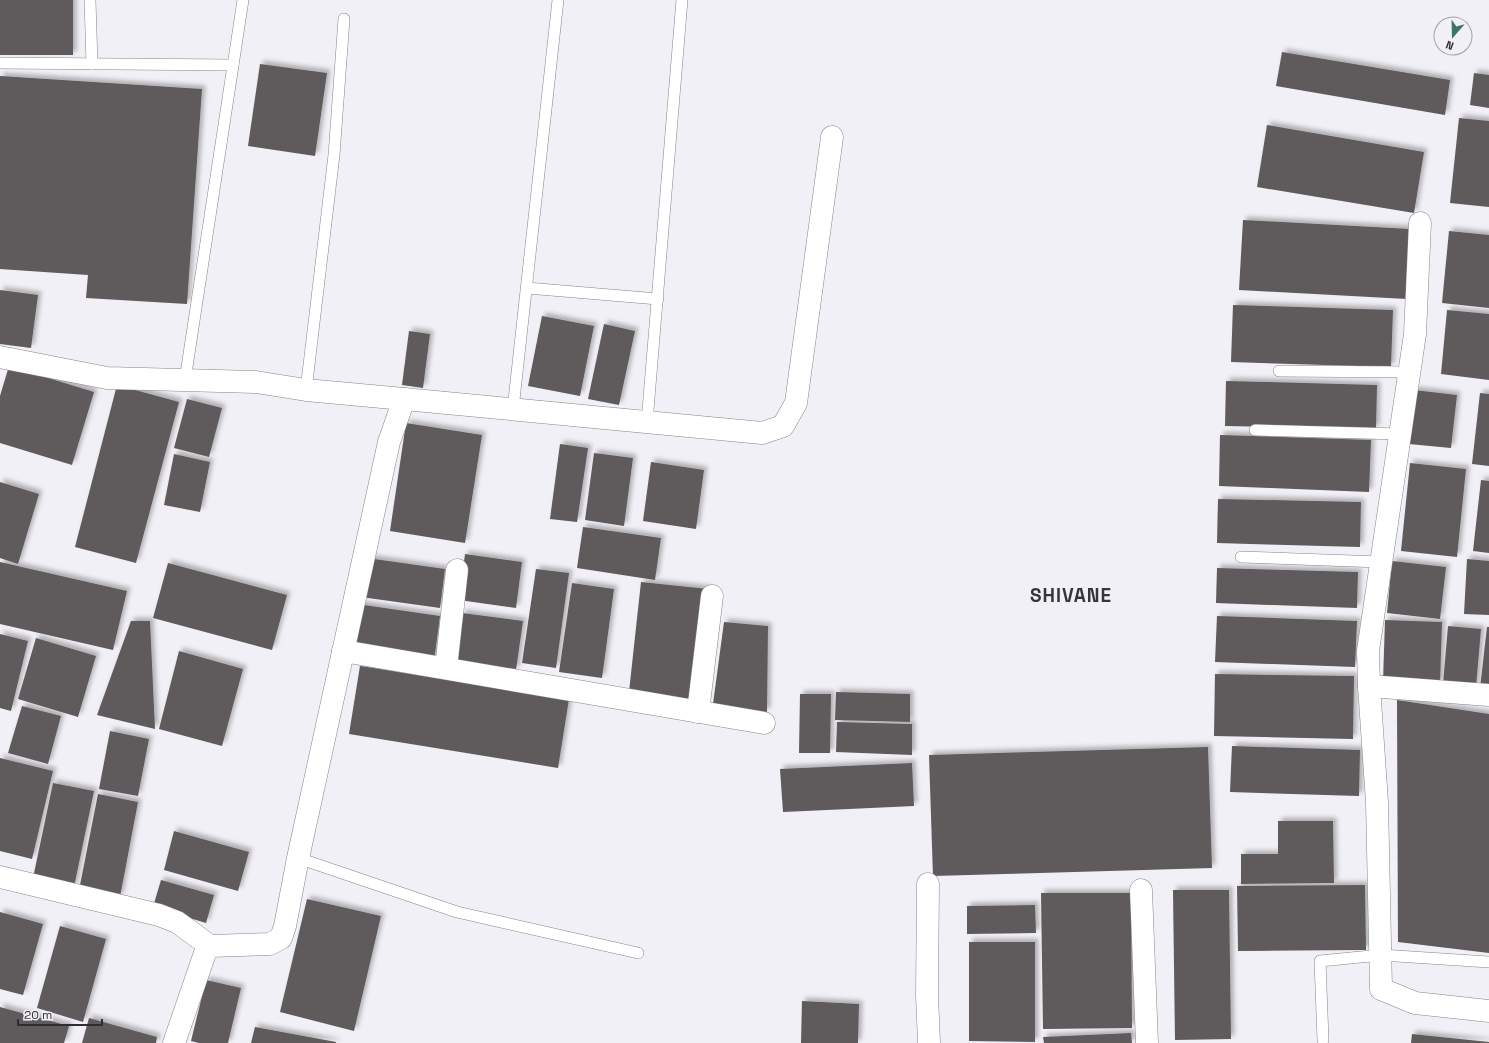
<svg xmlns="http://www.w3.org/2000/svg" width="1489" height="1043" font-family="'Space Grotesk',sans-serif">
<defs>
<filter id="shadow"><feDropShadow dx="3.5" dy="-3.5" stdDeviation="2" flood-color="#0004"/></filter>
</defs>
<rect width="100%" height="100%" fill="#f0f0f6"/>
<!-- building -->
<g fill="#5f5a5c" filter="url(#shadow)">
<rect x="0" y="0" width="73" height="55"/>
<path d="M1282 52 1450 80 1445 115 1276 86Z"/>
<path d="M260 64 327 73 315 156 248 146Z"/>
<path d="M1474 73 1489 75V108L1470 105Z"/>
<path d="M0 76 202 89 187 304 86 298 88 275 0 269Z"/>
<path d="M1459 118 1489 121V207L1450 203Z"/>
<path d="M1267 125 1424 152 1414 213 1257 187Z"/>
<path d="M1243 220 1410 229 1407 299 1239 290Z"/>
<path d="M1449 231 1489 235V308L1442 303Z"/>
<path d="M0 290 38 295 31 348 0 344Z"/>
<path d="M1233 305 1393 310 1391 367 1231 362Z"/>
<path d="M1447 310 1489 314V380L1441 374Z"/>
<path d="M542 316 594 326 580 396 528 386Z"/>
<path d="M604 324 635 331 619 405 588 399Z"/>
<path d="M409 331 430 334 423 388 402 385Z"/>
<path d="M9 366 94 392 72 465 0 443V396Z"/>
<path d="M1226 381 1377 385 1376 429 1225 426Z"/>
<path d="M117 385 179 402 136 563 75 547Z"/>
<path d="M1414 390 1457 395 1451 448 1409 444Z"/>
<path d="M1480 393 1489 394V466L1472 464Z"/>
<path d="M187 399 222 408 209 457 174 448Z"/>
<path d="M406 423 482 435 465 543 390 531Z"/>
<path d="M1220 435 1371 440 1369 492 1219 486Z"/>
<path d="M560 444 588 448 577 522 550 519Z"/>
<path d="M594 453 633 458 624 526 585 520Z"/>
<path d="M174 454 210 462 200 512 164 505Z"/>
<path d="M651 462 704 470 696 529 643 521Z"/>
<path d="M1410 463 1466 469 1457 557 1401 551Z"/>
<path d="M1481 480 1489 481V553L1473 551Z"/>
<path d="M0 482 39 494 18 564 0 558Z"/>
<path d="M1218 499 1361 502 1360 547 1217 543Z"/>
<path d="M583 527 661 538 655 580 577 568Z"/>
<path d="M465 554 522 562 516 608 459 600Z"/>
<path d="M367 558 445 569 440 608 361 597Z"/>
<path d="M1467 559 1489 561V615L1464 614Z"/>
<path d="M1392 561 1446 567 1440 619 1387 613Z"/>
<path d="M0 562 127 591 113 650 0 624Z"/>
<path d="M168 563 287 595 272 650 153 618Z"/>
<path d="M1217 568 1358 572 1357 608 1216 603Z"/>
<path d="M536 569 569 573 556 668 522 663Z"/>
<path d="M641 582 708 589 697 700 629 692Z"/>
<path d="M572 583 614 589 602 678 559 672Z"/>
<path d="M357 604 440 616 434 661 351 649Z"/>
<path d="M462 613 523 621 516 670 455 661Z"/>
<path d="M1217 616 1357 621 1355 667 1215 662Z"/>
<path d="M1385 620 1442 622 1440 684 1383 682Z"/>
<path d="M131 621H150L155 729 97 715Z"/>
<path d="M724 622 768 626 767 712 713 704Z"/>
<path d="M1448 626 1481 629 1476 687 1443 684Z"/>
<path d="M1487 627H1489V689L1480 688Z"/>
<path d="M0 634 28 641 11 711 0 708Z"/>
<path d="M36 638 96 656 78 717 18 699Z"/>
<path d="M179 651 243 669 222 746 159 729Z"/>
<path d="M360 666 569 699 558 768 349 734Z"/>
<path d="M1215 674 1354 676 1353 739 1214 736Z"/>
<path d="M836 692 910 694V722L835 720Z"/>
<path d="M800 694H831L830 753H799Z"/>
<path d="M1397 700 1489 714V953L1398 942Z"/>
<path d="M22 706 61 716 48 764 8 753Z"/>
<path d="M837 722 912 724V755L836 752Z"/>
<path d="M110 731 149 739 138 796 99 789Z"/>
<path d="M1232 746 1360 750 1359 796 1230 792Z"/>
<path d="M1208 747 1212 868 933 876 929 755Z"/>
<path d="M0 758 53 771 32 859 0 851Z"/>
<path d="M912 763 914 806 783 812 780 769Z"/>
<path d="M53 783 94 791 74 887 33 878Z"/>
<path d="M98 794 138 802 120 897 79 890Z"/>
<path d="M1278 821H1333L1334 883 1241 884V854H1278Z"/>
<path d="M174 831 249 852 238 891 164 870Z"/>
<path d="M161 880 214 895 206 923 153 907Z"/>
<path d="M1365 885 1366 950 1238 951 1237 886Z"/>
<path d="M1173 890H1229L1231 1039 1175 1040Z"/>
<path d="M1041 893H1131L1132 1028 1043 1029Z"/>
<path d="M307 899 381 916 354 1031 280 1012Z"/>
<path d="M1035 905 1036 933 967 934V906Z"/>
<path d="M0 912 43 924 23 995 0 989Z"/>
<path d="M60 926 106 939 83 1022 37 1008Z"/>
<path d="M969 942H1035V1042L969 1041Z"/>
<path d="M206 980 241 988 228 1043H199L191 1041Z"/>
<path d="M802 1001 859 1004 858 1043H801Z"/>
<path d="M0 1007 69 1026 64 1043H0Z"/>
<path d="M89 1018 157 1037 156 1043H82Z"/>
<path d="M255 1027 336 1042V1043H251Z"/>
<path d="M1131 1033 1132 1043H1044L1043 1037Z"/>
<path d="M1412 1034 1489 1042V1043H1411Z"/>
</g>
<g fill="none" stroke-linecap="round" stroke-linejoin="round">
<!-- lane casing -->
<g stroke="#85858a" stroke-width="12">
<g id="lane">
<path d="M90 0 92 64"/>
<path d="M0 63 233 65"/>
<path d="M527 288 658 299"/>
<path d="M1279 371 1409 372"/>
<path d="M185 380 243 0"/>
<path d="M306 390 334 155 344 19"/>
<path d="M513 409 558 0"/>
<path d="M647 422 682 0"/>
<path d="M1255 430 1400 434"/>
<path d="M1241 557 1381 562"/>
<path d="M298 858 457 912 638 953"/>
<path d="M1323 1040 1320 961 1381 955 1489 962"/>
</g>
</g>
<!-- street casing -->
<g stroke="#85858a" stroke-width="23">
<g id="street">
<path d="M1420 223 1415 334 1368 651 1369 686 1377 802 1381 989 1415 1003 1489 1011"/>
<path d="M0 357 107 378 256 382 306 390 404 399 389 442 298 858 285 926 281 938 270 944 210 946 205 953 174 1043"/>
<path d="M404 399 762 433 783 426 796 403 832 137"/>
<path d="M343 651 764 723"/>
<path d="M446 668 457 570"/>
<path d="M1369 686 1489 695"/>
<path d="M698 712 712 596"/>
<path d="M0 877 159 915 177 922 210 946"/>
<path d="M928 884 927 995 929 1043"/>
<path d="M1141 890 1147 1043"/>
</g>
</g>
<!-- lane -->
<use href="#lane" stroke="#fff" stroke-width="11"/>
<!-- street -->
<use href="#street" stroke="#fff" stroke-width="22"/>
</g>
<g text-anchor="middle" stroke-width="4" stroke-linejoin="round" paint-order="stroke">
<!-- district labels -->
<g font-size="19" font-weight="bold" letter-spacing="1" fill="#36363a" stroke="#f0f0f6">
<text x="1071" y="602">SHIVANE</text>
</g>
</g>
<!-- north arrow -->
<g transform="translate(1453 36) rotate(200)"><circle r="19" fill="#f0f0f6" stroke="#a2a2a7"/>
<path d="M0-3L7 15L0 10L-7 15Z" fill="#3b7660"/>
<text y="-6" font-size="11" font-weight="bold" text-anchor="middle" fill="#2e2e30">N</text>
</g>
<!-- scale -->
<path d="M18 1019v6h84v-6" fill="none" stroke="#2e2e30" stroke-width="2"/>
<text x="24" y="1019" font-size="12" fill="#2e2e30" stroke="#f0f0f6" stroke-width="3" paint-order="stroke">20 m</text>
</svg>
